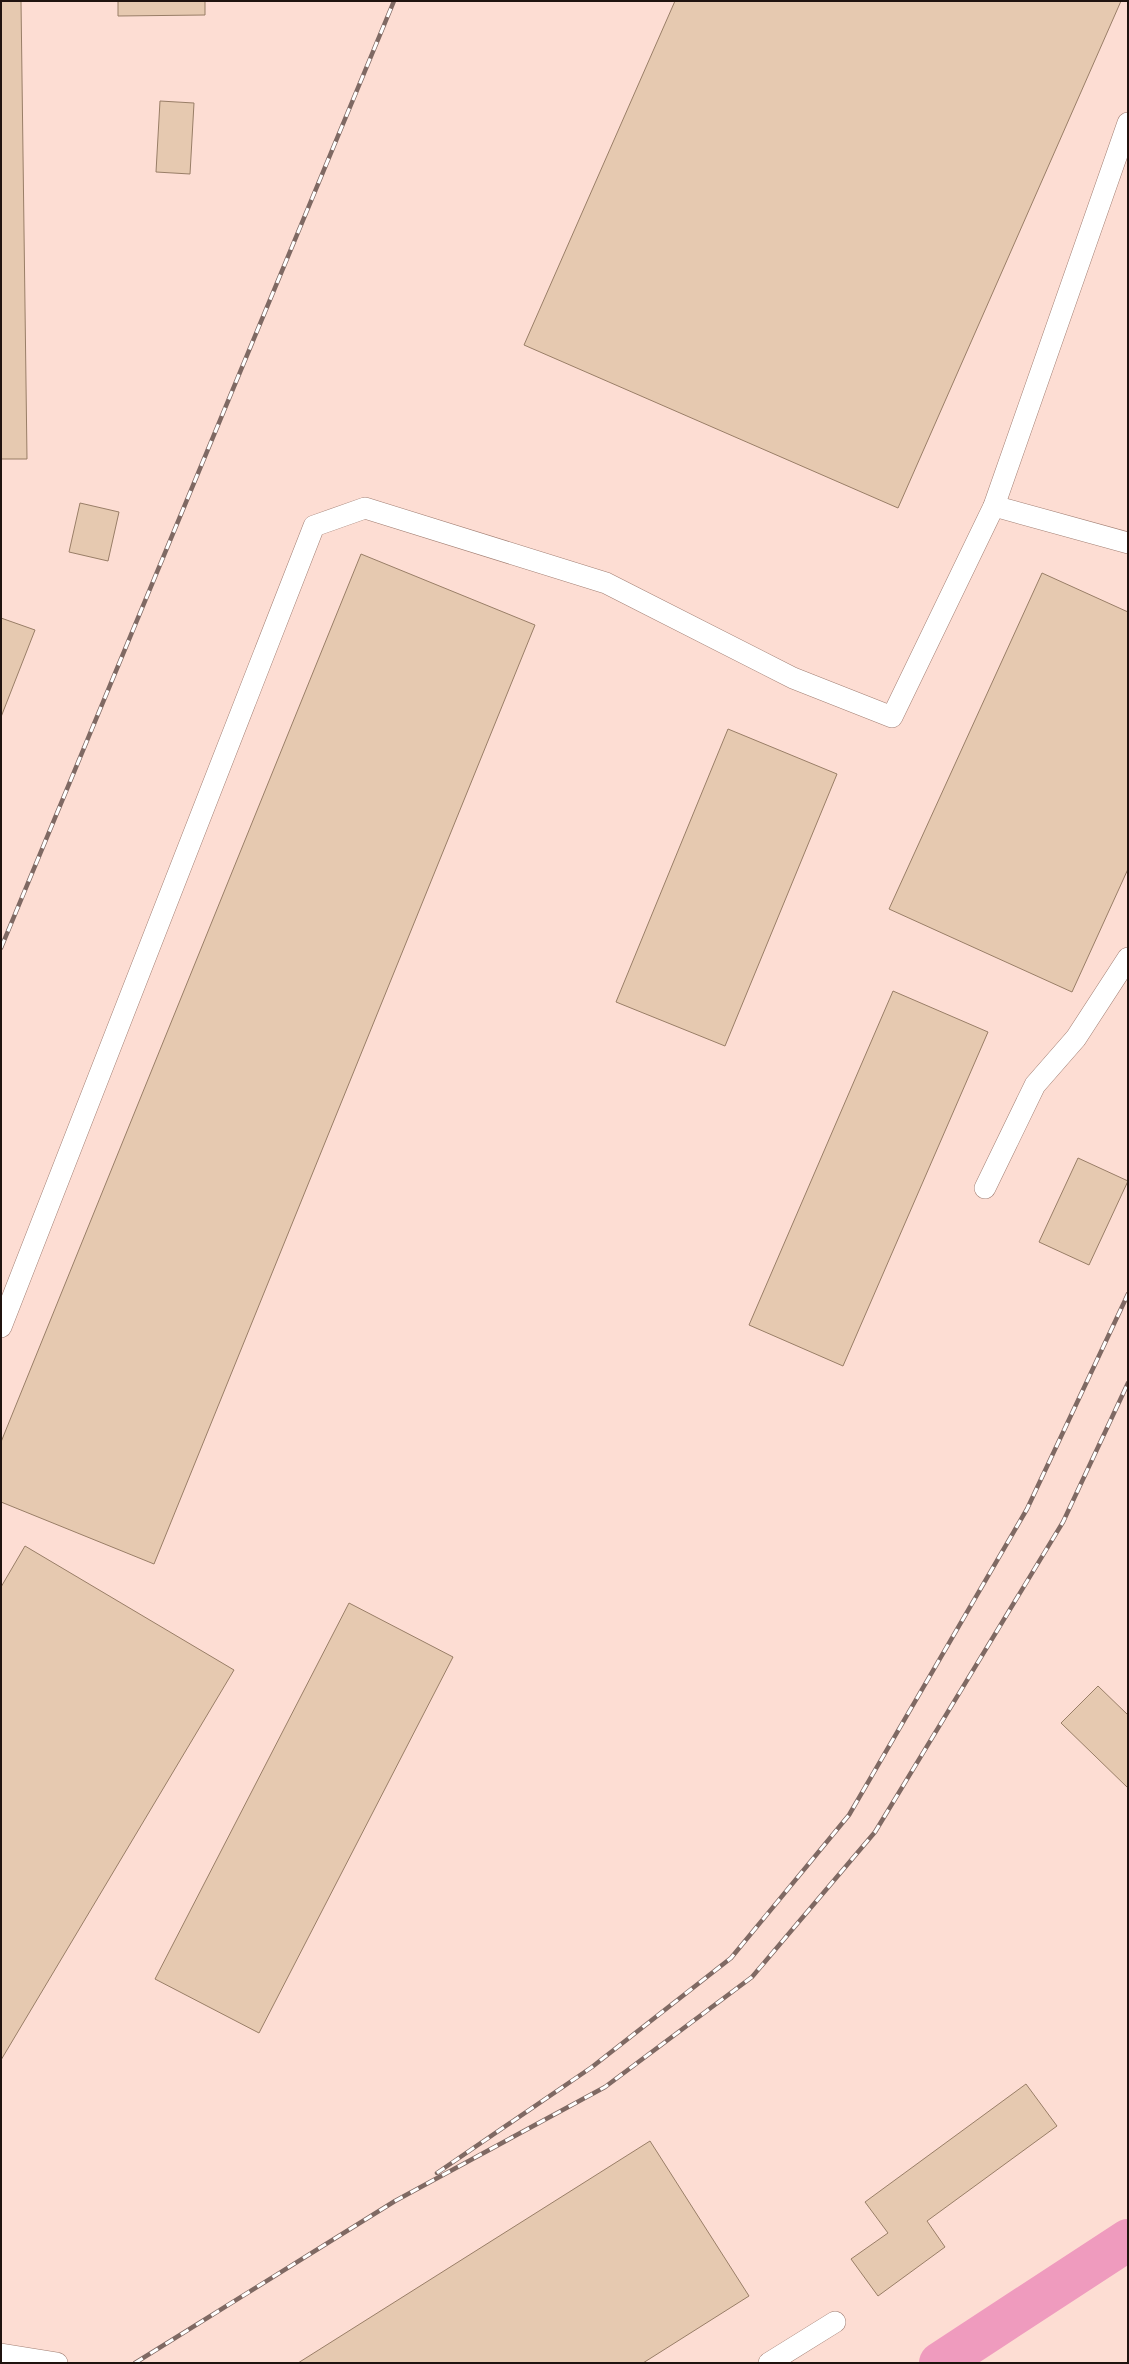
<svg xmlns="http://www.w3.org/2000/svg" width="1129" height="2364" font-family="Rubik,sans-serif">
<rect width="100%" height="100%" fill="#fdddd3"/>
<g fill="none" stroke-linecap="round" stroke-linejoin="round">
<!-- canal -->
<path stroke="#ef9bbe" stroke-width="42" d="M940 2363 1128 2240"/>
</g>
<!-- building -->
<g fill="#e6c9b0" stroke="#997e67">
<path d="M1 1H21L27 459H1Z"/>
<path d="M118 1H205V15L118 16Z"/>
<path d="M675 1H1121L898 508 524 345Z"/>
<path d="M160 101 194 103 190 174 156 172Z"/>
<path d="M80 503 119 512 108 561 69 552Z"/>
<path d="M361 554 535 625 154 1564 1 1502V1442Z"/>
<path d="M1042 573 1128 612V869L1072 992 889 909Z"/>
<path d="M1 618 35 630 1 717Z"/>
<path d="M728 729 837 774 725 1046 616 1002Z"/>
<path d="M893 991 988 1032 843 1366 749 1325Z"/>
<path d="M1078 1158 1128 1181 1089 1265 1039 1242Z"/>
<path d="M25 1546 234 1670 1 2060V1587Z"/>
<path d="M349 1603 453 1657 259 2033 155 1979Z"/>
<path d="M1098 1686 1128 1715V1788L1061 1723Z"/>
<path d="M1026 2084 1057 2126 927 2221 945 2247 878 2296 851 2259 888 2233 865 2202Z"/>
<path d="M650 2141 749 2296 643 2363H298Z"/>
</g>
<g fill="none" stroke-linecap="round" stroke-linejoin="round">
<!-- lane casing -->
<g stroke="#a27f73" stroke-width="22">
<g id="lane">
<path d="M994 506 1128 543"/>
<path d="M985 1188 1035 1085 1076 1038 1128 958"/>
<path d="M1 1327 314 526 365 508 606 583 793 678 892 717 994 506 1128 123"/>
<path d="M1 2354 57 2363"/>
<path d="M769 2363 835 2322"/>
</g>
</g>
<!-- lane -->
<use href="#lane" stroke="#fff" stroke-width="21"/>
<!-- rail casing -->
<g stroke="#7f6963" stroke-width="4.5">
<g id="rail">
<path d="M1 948 394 1"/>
<path d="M437 2173 592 2067 731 1958 849 1815 1027 1509 1128 1294"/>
<path d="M135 2363 395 2201 605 2087 752 1977 875 1832 1063 1522 1128 1383"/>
</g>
</g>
<!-- rail -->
<use href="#rail" stroke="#fff" stroke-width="3" stroke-dasharray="9" stroke-linecap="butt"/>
</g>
<!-- border -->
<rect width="1129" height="2364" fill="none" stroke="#20130f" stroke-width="4"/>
</svg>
